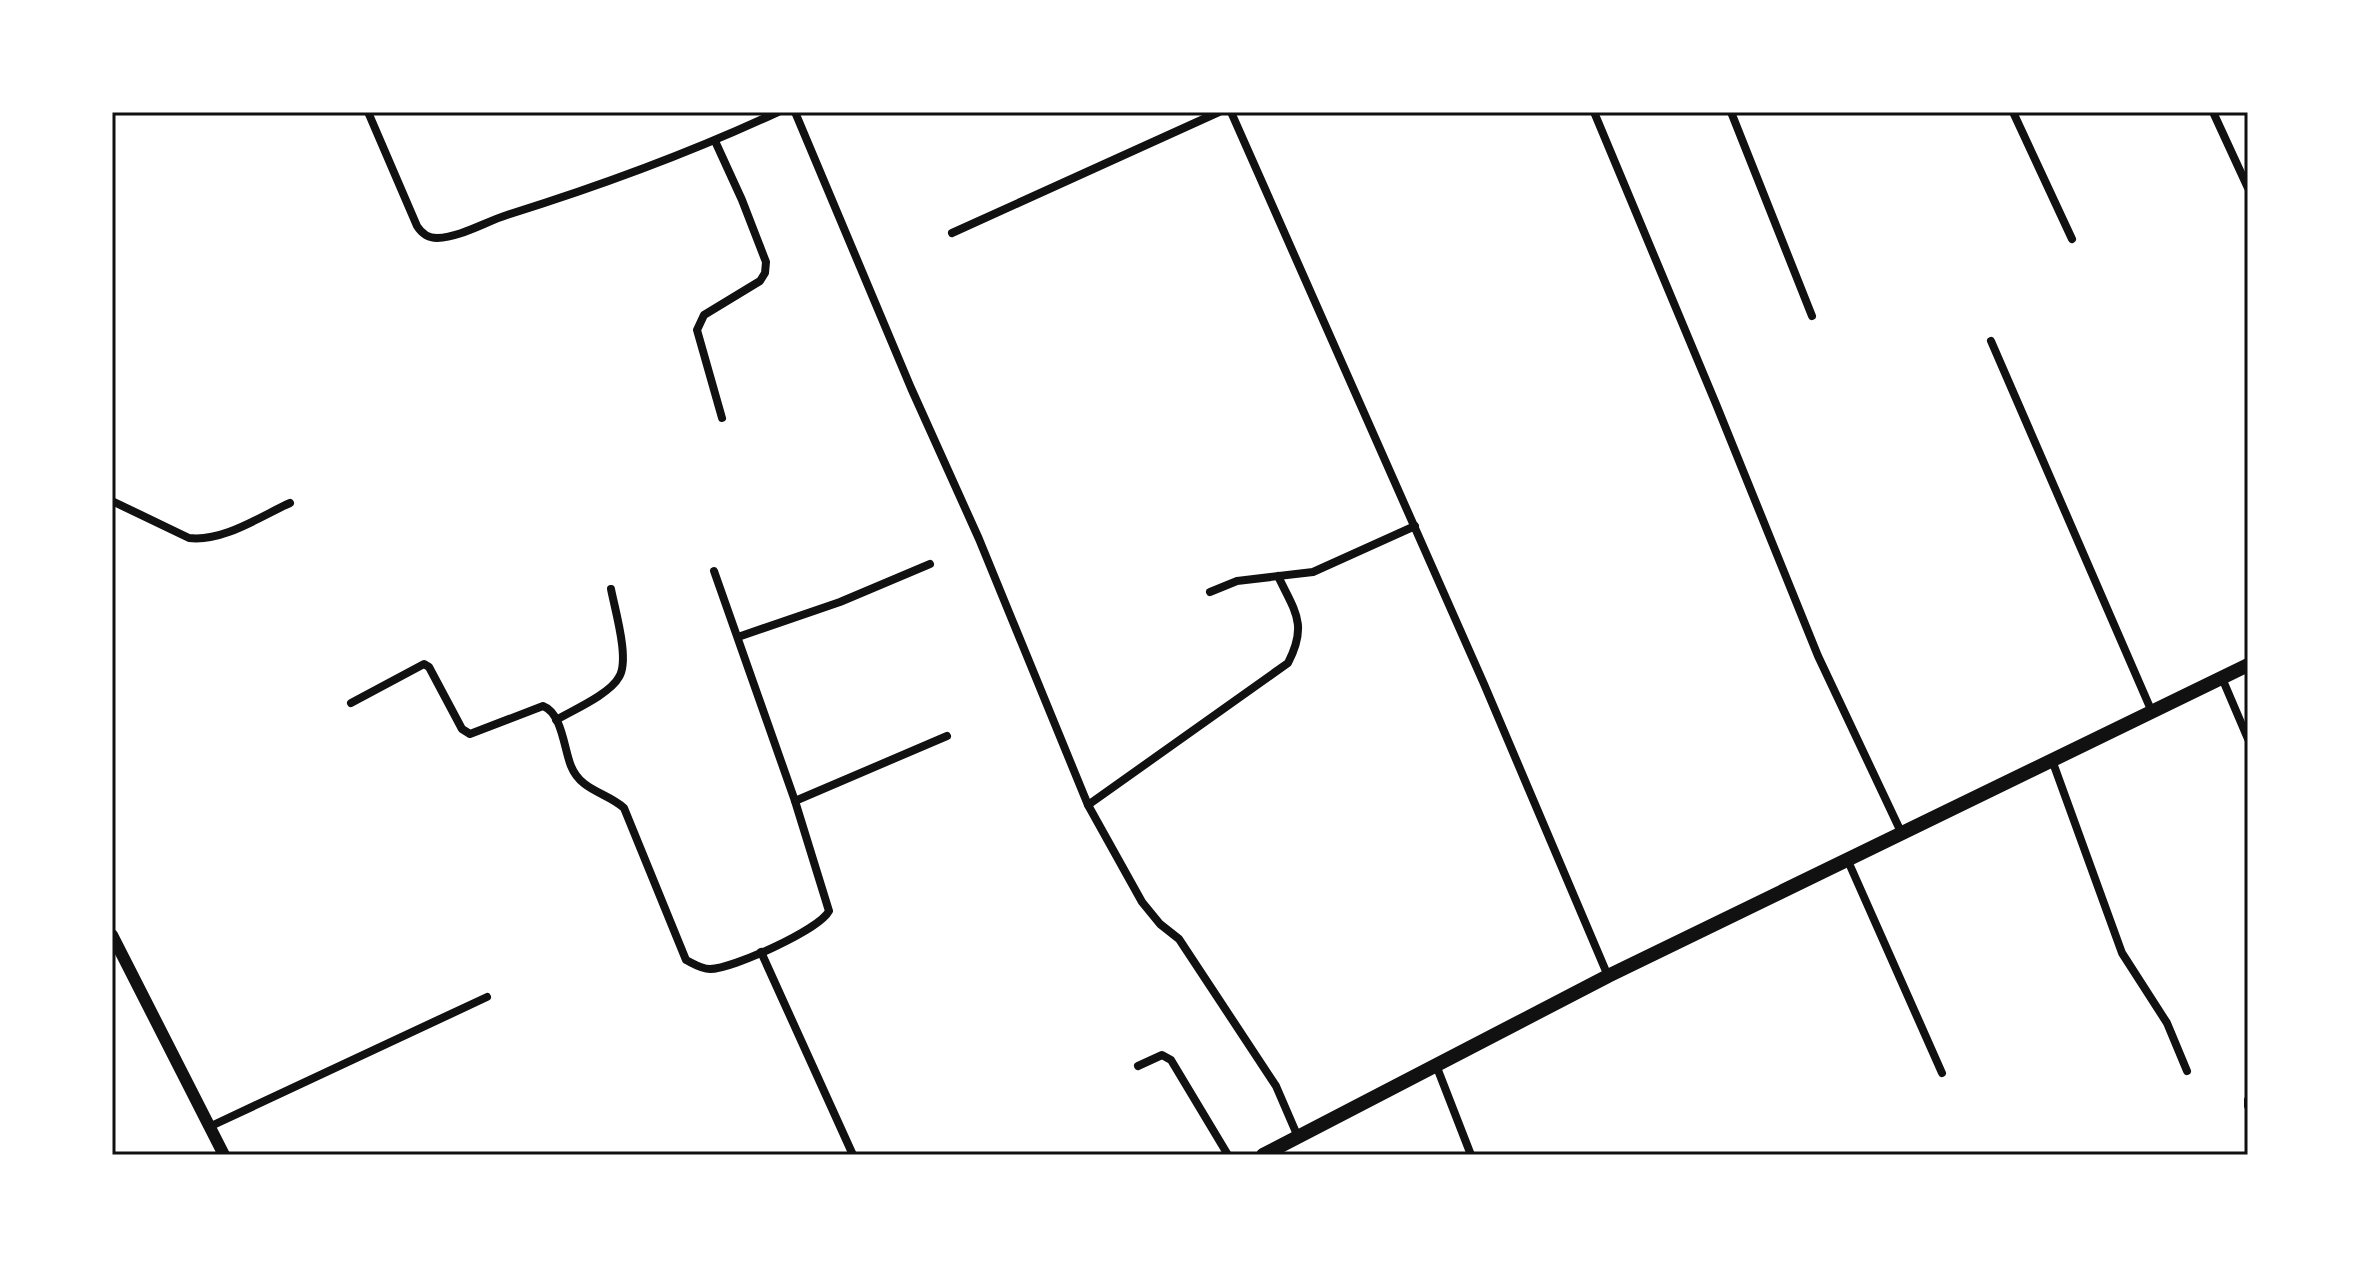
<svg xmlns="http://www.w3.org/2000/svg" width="2360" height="1267" font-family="'DejaVu Sans',sans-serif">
<rect width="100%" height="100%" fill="#fff"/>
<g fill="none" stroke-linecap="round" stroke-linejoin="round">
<!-- minor -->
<g stroke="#111" stroke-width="8">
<path d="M368 112 417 226C422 234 428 238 437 238 461 237 485 222 507 215 600 186 690 153 778 112"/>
<path d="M795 112 911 388 979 539 1088 805 1142 902 1160 924 1179 939 1276 1086 1298 1137"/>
<path d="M1231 112 1484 684 1608 976"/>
<path d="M1594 112 1716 404 1818 656 1902 834"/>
<path d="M1731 112 1812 316"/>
<path d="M2013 112 2072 239"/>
<path d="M2213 112 2248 188"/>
<path d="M715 141 742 200 766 262 765 273 760 281 704 315 697 330 722 418"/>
<path d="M952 233 1219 112"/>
<path d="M1991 341 2152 712"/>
<path d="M112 501 189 538C223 542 259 517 290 503"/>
<path d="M1210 592 1237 581 1313 572 1415 526"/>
<path d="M738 637 840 602 930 564"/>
<path d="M2222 678 2248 739"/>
<path d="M351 703 424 664 429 667 462 729 470 734 543 706C562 713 564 749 571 766 581 791 606 792 624 808L686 960C694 964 701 969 710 969 732 969 819 930 829 911L795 801 714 571"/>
<path d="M556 720C573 710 610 694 619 677 630 660 615 610 611 589"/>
<path d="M2052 760 2122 953 2167 1023 2187 1071"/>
<path d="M795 801 947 736"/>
<path d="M1088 805 1288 663C1308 624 1295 612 1278 576"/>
<path d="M1848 861 1942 1073"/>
<path d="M761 952 853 1155"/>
<path d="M1436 1065 1471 1155"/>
<path d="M1138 1066 1162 1055 1171 1060 1228 1155"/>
<path d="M2248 1100V1106"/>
<path d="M209 1127 487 997"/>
</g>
<!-- secondary -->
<path stroke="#111" stroke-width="12" d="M112 935 224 1155"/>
<!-- primary -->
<path stroke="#111" stroke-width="14" d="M1263 1155 1608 976 2248 665"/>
</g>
<!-- border -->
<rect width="2360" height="1267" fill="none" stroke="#ffffff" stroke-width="228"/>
<rect x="114" y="114" width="2132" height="1039" fill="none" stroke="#111" stroke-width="3"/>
</svg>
